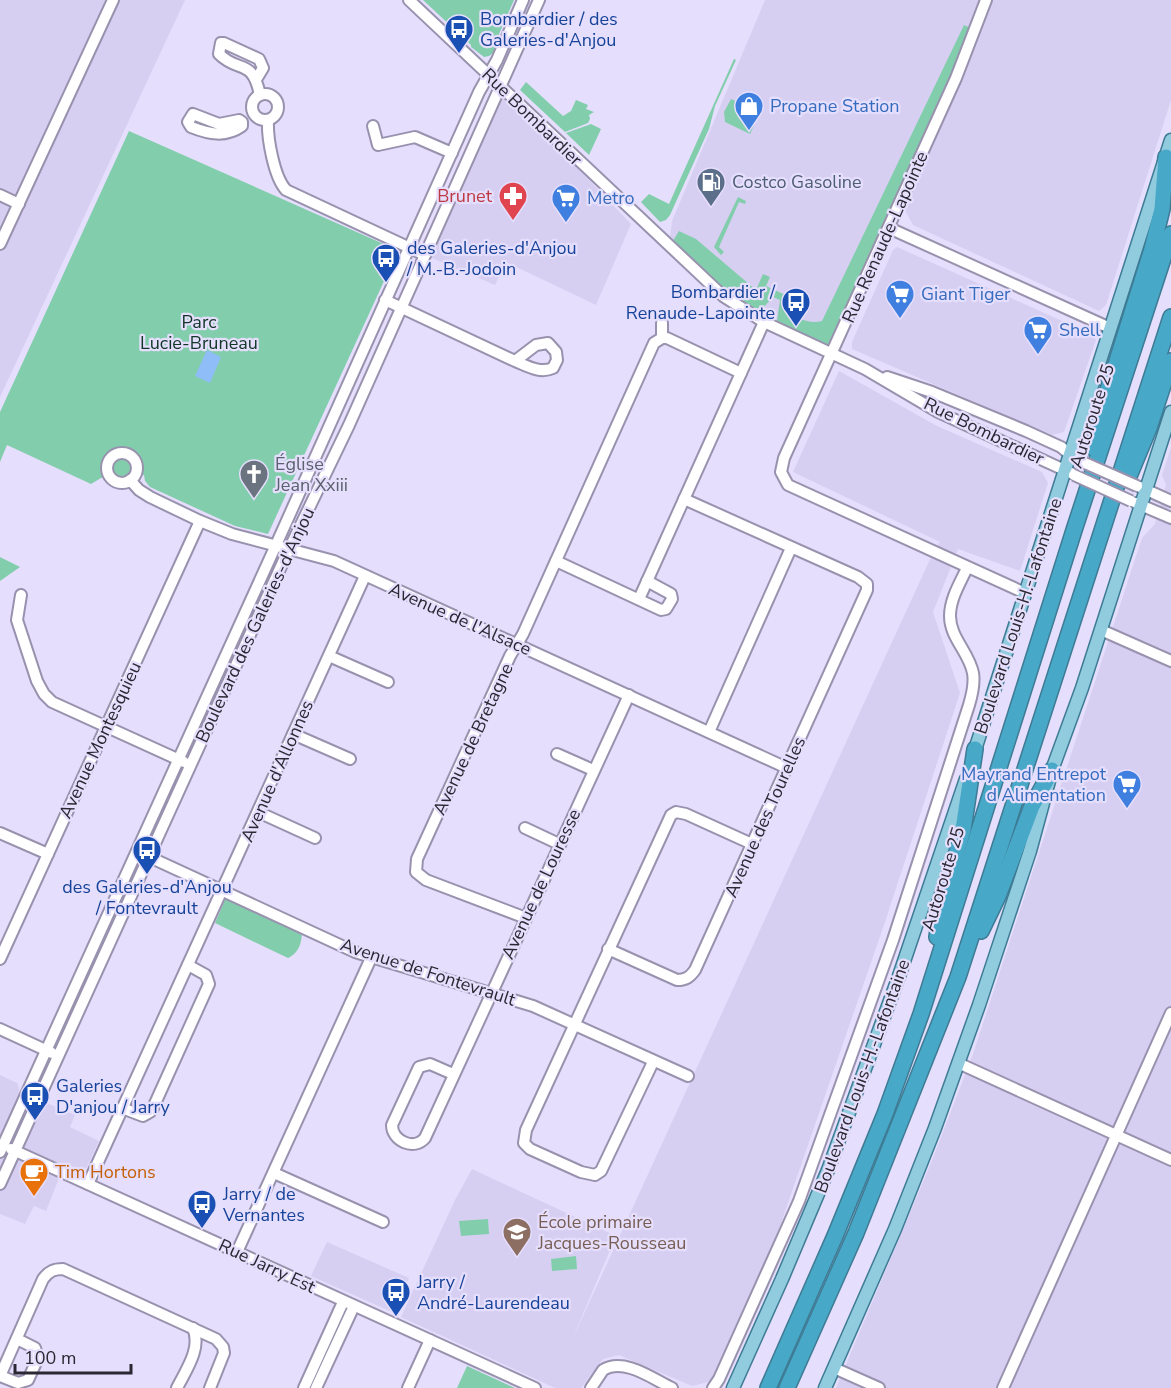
<svg xmlns="http://www.w3.org/2000/svg" width="1171" height="1388" font-family="'Nunito Sans',sans-serif">
<rect width="100%" height="100%" fill="#e5defc"/>
<!-- built -->
<g fill="#d7cff2">
<path d="M0 0H185L0 397Z"/>
<path d="M765 0H1171V100L1106 305 1099 311 913 225 901 203 832 353 764 322 669 247 672 221Z"/>
<path d="M500 87 631 224 596 305 506 262 495 285 425 255Z"/>
<path d="M897 247 1091 334 1096 340 1064 432 1052 435 852 349V342L893 250Z"/>
<path d="M839 371 937 426 1042 472 1048 483 1020 571 958 549 933 612 960 693 885 922 780 1226 712 1381 692 1386 619 1355 603 1359 581 1388H555L401 1317 455 1200 472 1169 616 1236 572 1340 931 557 940 542 793 472Z"/>
<path d="M1171 447V1388H836L931 1163 973 1054 1142 538 1155 524 1166 485 1162 475Z"/>
<path d="M0 1075 17 1083 20 1092 75 1115 70 1127 99 1141 87 1167 81 1170 65 1163 46 1211 34 1206 25 1224 0 1214Z"/>
<path d="M327 1242 409 1278 392 1312 311 1276Z"/>
</g>
<!-- green -->
<g fill="#82ceac">
<path d="M423 0H514L499 34C501 42 496 52 489 56L484 57 471 47V45Z"/>
<path d="M964 25 975 30 832 353 776 328 780 300 773 297 762 309 751 314 669 247 679 231 696 239 756 290 763 274 770 277 766 286 792 298 797 289 803 292 796 308 785 303 787 311C796 319 810 324 822 321Z"/>
<path d="M734 59 736 60 715 106 709 129 670 215 666 220 660 222 641 202 649 194 669 204Z"/>
<path d="M526 82 563 116 571 111 576 100 588 105 586 109 594 112 589 115 590 119 588 123 565 132 520 90Z"/>
<path d="M731 99 745 105 742 114 756 121 750 134 725 122 724 112Z"/>
<path d="M591 124 601 129 589 155 566 133Z"/>
<path d="M129 131 395 249 396 255 268 534 235 526 150 487 145 481 144 475 101 478 91 484 7 445 0 462V412Z"/>
<path d="M738 197 746 201 745 204 739 202 719 247 724 252 721 255 714 247Z"/>
<path d="M0 557 20 567 0 581Z"/>
<path d="M227 895 303 927C301 940 302 951 288 958L215 923Z"/>
<path d="M488 1219 489 1234 461 1236 459 1221Z"/>
<path d="M576 1256 577 1269 552 1271 551 1259Z"/>
<path d="M467 1366 515 1388H457Z"/>
</g>
<!-- water -->
<path fill="#8fbdf7" d="M207 350 221 357 210 383 195 376Z"/>
<g fill="none" stroke-linecap="round" stroke-linejoin="round">
<!-- minor casing -->
<g stroke="#9992ae" stroke-width="14">
<g id="minor">
<path d="M409 0 723 296 764 322 865 369 938 412 1071 473"/>
<path d="M986 0 956 78 784 458 781 472 788 485 1025 593"/>
<path d="M257 78 263 68 259 59 224 43H221L219 54C239 74 252 57 260 95"/>
<circle cx="265" cy="107" r="13"/>
<path d="M193 114 219 124 239 120 242 122V126C225 138 209 134 191 127L188 122Z"/>
<path d="M268 120C267 138 274 177 286 190L425 255"/>
<path d="M373 126 378 145 415 137 452 153"/>
<path d="M0 195 19 204"/>
<path d="M889 228 1110 328"/>
<path d="M0 244 113 0"/>
<path d="M385 300 515 361C527 366 540 374 553 368L557 360 556 352 548 343 536 345 515 361"/>
<path d="M662 323V338"/>
<path d="M887 377 932 392 1026 431 1061 447 1076 459"/>
<circle cx="122" cy="468" r="15"/>
<path d="M130 480 139 490 150 497 200 521 232 534 334 561 787 768"/>
<path d="M1140 487 1171 501"/>
<path d="M1136 503 1171 518"/>
<path d="M556 561 661 610 666 609 672 599 671 594 647 581"/>
<path d="M21 595 17 620 37 681 44 694 52 702 184 762"/>
<path d="M639 599 764 322"/>
<path d="M1101 630 1171 661"/>
<path d="M329 656 388 682"/>
<path d="M709 732 791 548"/>
<path d="M293 734 350 759"/>
<path d="M557 754 593 770"/>
<path d="M258 812 315 838"/>
<path d="M525 828 559 844"/>
<path d="M0 833 48 854"/>
<path d="M145 855 355 952 533 1006 688 1076"/>
<path d="M526 918 426 880 416 872 417 859 510 656 523 634 654 343 662 338H667L741 373"/>
<path d="M608 949 677 980C686 980 690 977 695 970L867 590V584L858 577 684 499"/>
<path d="M0 959 200 521"/>
<path d="M0 1029 52 1053"/>
<path d="M653 1062 601 1171 595 1175 581 1172 530 1149 524 1143 526 1130 671 815 676 812 686 814 752 844"/>
<path d="M958 1063 1171 1160"/>
<path d="M453 1074 430 1064 419 1067 392 1125C392 1141 414 1151 425 1138L629 695"/>
<path d="M122 1108 143 1116 150 1112 153 1108 209 984 206 975 188 965"/>
<path d="M11 1149 535 1388"/>
<path d="M0 1152 276 545 479 92 497 60 523 0"/>
<path d="M274 1173 383 1222"/>
<path d="M0 1184 283 562 349 425 539 0"/>
<path d="M88 1184 365 576"/>
<path d="M237 1252 371 958"/>
<path d="M834 1368 879 1388"/>
<path d="M0 1376 43 1279C49 1271 54 1269 63 1269L216 1339 223 1347 224 1353 210 1388"/>
<path d="M0 1376 18 1383 28 1380 38 1358 35 1348 17 1339"/>
<path d="M177 1388C186 1370 202 1348 193 1328"/>
<path d="M304 1388 343 1302"/>
<path d="M316 1388 354 1306"/>
<path d="M408 1388 430 1340"/>
<path d="M591 1388 603 1370C624 1357 653 1379 672 1388"/>
<path d="M713 1388 719 1379 799 1201 893 940 969 705C972 695 975 684 973 673 969 652 950 638 950 616 950 599 960 583 967 568"/>
<path d="M1003 1388 1171 1013"/>
</g>
</g>
<!-- major casing -->
<g stroke="#3e7b94" stroke-width="15">
<g id="major">
<path d="M973 756 1171 140"/>
<path d="M733 1388 782 1279 828 1170 899 976 966 779"/>
<path d="M825 1388 895 1229 935 1128 979 1005 1030 851 1052 770 1082 688 1171 412"/>
</g>
</g>
<!-- highway casing -->
<g stroke="#3e7b94" stroke-width="18">
<g id="highway">
<path d="M1093 448 1101 412 1152 249 1162 209 1166 157"/>
<path d="M1129 476 1149 428 1171 361"/>
<path d="M981 931 998 896 1032 806 1052 770"/>
<path d="M937 937 942 905 963 830 975 749"/>
<path d="M768 1388 835 1236 885 1114 921 1014 1075 527 1171 234"/>
<path d="M787 1388 856 1233 958 977 1171 317"/>
</g>
</g>
<!-- minor -->
<use href="#minor" stroke="#fff" stroke-width="10"/>
<!-- major -->
<use href="#major" stroke="#91cbde" stroke-width="12"/>
<!-- highway -->
<use href="#highway" stroke="#48a8c8" stroke-width="15"/>
<!-- minor-bridge casing -->
<g stroke="#9992ae" stroke-width="14" stroke-linecap="butt">
<g id="minor-bridge">
<path d="M1078 460 1137 486"/>
<path d="M1074 475 1131 501"/>
</g>
</g>
<!-- minor-bridge -->
<use href="#minor-bridge" stroke="#fff" stroke-width="10"/>
</g>
<!-- icons -->
<defs>
<g id="bus-pin" transform="scale(1.5)"><path d="M0 17L-7.5 6A9.5 9.5 0 1 1 7.5 6Z" fill="#1a4fb4" stroke="#e5defc"/><path d="M-5-6H5V4H4V6H2V4H-2V6H-4V4H-5ZM-3.5-4V0h7V-4ZM-3.5 1.2v1.5H-2V1.2ZM2 1.2v1.5H3.5V1.2Z" fill="#fff"/></g>
<g id="shop-pin" transform="scale(1.5)"><path d="M0 17L-7.5 6A9.5 9.5 0 1 1 7.5 6Z" fill="#3f7fe0" stroke="#e5defc"/><path d="M-5-2.5h2.3a2.7 3.5 0 0 1 5.4 0H5L5.5 6h-11ZM-1.5-2.5h3a1.5 2.3 0 0 0-3 0Z" fill="#fff"/></g>
<g id="fuel-pin" transform="scale(1.5)"><path d="M0 17L-7.5 6A9.5 9.5 0 1 1 7.5 6Z" fill="#5c6f8a" stroke="#e5defc"/><path d="M-5.5-6h7V0h2V4h1.3V-2.5L3-4.5l.8-.8L6-3V5H2.5V1h-1V6h-7ZM-4.2-4.7v3.2H.2V-4.7Z" fill="#fff"/></g>
<g id="pharmacy-pin" transform="scale(1.5)"><path d="M0 17L-7.5 6A9.5 9.5 0 1 1 7.5 6Z" fill="#e0444e" stroke="#e5defc"/><path d="M-2-6h4v4h4v4h-4v4h-4v-4h-4v-4h4Z" fill="#fff"/></g>
<g id="supermarket-pin" transform="scale(1.5)"><path d="M0 17L-7.5 6A9.5 9.5 0 1 1 7.5 6Z" fill="#3f7fe0" stroke="#e5defc"/><path d="M-6-5.5h2.5l.6 2H6L4.5 2H-2.5L-4.4-4H-6ZM-1.5 3.2a1.3 1.3 0 1 0 .1 0ZM3 3.2a1.3 1.3 0 1 0 .1 0Z" fill="#fff"/></g>
<g id="church-pin" transform="scale(1.5)"><path d="M0 17L-7.5 6A9.5 9.5 0 1 1 7.5 6Z" fill="#6b7280" stroke="#e5defc"/><path d="M-1.2-6h2.4v3.5h3.3v2.4h-3.3V6h-2.4V-.1h-3.3v-2.4h3.3Z" fill="#fff"/></g>
<g id="cafe-pin" transform="scale(1.5)"><path d="M0 17L-7.5 6A9.5 9.5 0 1 1 7.5 6Z" fill="#e8710a" stroke="#e5defc"/><path d="M-5.5-4.5H6V0H3Q3 3.5 0 3.5H-2.5Q-5.5 3.5-5.5 0ZM3-3.2v2h1.7v-2ZM-6 4.5H4V6H-6Z" fill="#fff"/></g>
<g id="school-pin" transform="scale(1.5)"><path d="M0 17L-7.5 6A9.5 9.5 0 1 1 7.5 6Z" fill="#8d6e63" stroke="#e5defc"/><path d="M0-5L7-2L0 1L-7-2ZM-4 1L0 2.5L4 1V4Q0 6-4 4Z" fill="#fff"/></g>
</defs>
<g fill-rule="evenodd">
<use href="#bus-pin" x="459" y="29"/>
<use href="#shop-pin" x="749" y="106"/>
<use href="#fuel-pin" x="711" y="182"/>
<use href="#pharmacy-pin" x="513" y="196"/>
<use href="#supermarket-pin" x="566" y="198"/>
<use href="#bus-pin" x="386" y="258"/>
<use href="#supermarket-pin" x="900" y="294"/>
<use href="#bus-pin" x="796" y="302"/>
<use href="#supermarket-pin" x="1038" y="330"/>
<use href="#church-pin" x="254" y="474"/>
<use href="#supermarket-pin" x="1127" y="784"/>
<use href="#bus-pin" x="147" y="850"/>
<use href="#bus-pin" x="35" y="1096"/>
<use href="#cafe-pin" x="34" y="1172"/>
<use href="#bus-pin" x="202" y="1204"/>
<use href="#school-pin" x="517" y="1232"/>
<use href="#bus-pin" x="396" y="1292"/>
</g>
<g text-anchor="middle" stroke-width="4.5" stroke-linejoin="round" paint-order="stroke">
<!-- transit labels -->
<g font-size="18" fill="#164399" stroke="#e5defc" text-anchor="start">
<text x="480" y="25">Bombardier / des<tspan x="480" dy="21">Galeries-d'Anjou</tspan></text>
<text x="407" y="254">des Galeries-d'Anjou<tspan x="407" dy="21">/ M.-B.-Jodoin</tspan></text>
<text x="775" y="298" text-anchor="end">Bombardier /<tspan x="775" dy="21">Renaude-Lapointe</tspan></text>
<text x="147" y="893" text-anchor="middle">des Galeries-d'Anjou<tspan x="147" dy="21">/ Fontevrault</tspan></text>
<text x="56" y="1092">Galeries<tspan x="56" dy="21">D'anjou / Jarry</tspan></text>
<text x="223" y="1200">Jarry / de<tspan x="223" dy="21">Vernantes</tspan></text>
<text x="417" y="1288">Jarry /<tspan x="417" dy="21">André-Laurendeau</tspan></text>
</g>
<!-- shop labels -->
<g font-size="18" fill="#366cbe" stroke="#e5defc" text-anchor="start">
<text x="770" y="112">Propane Station</text>
<text x="587" y="204">Metro</text>
<text x="921" y="300">Giant Tiger</text>
<text x="1059" y="336">Shell</text>
<text x="1106" y="780" text-anchor="end">Mayrand Entrepot<tspan x="1106" dy="21">d Alimentation</tspan></text>
</g>
<!-- street labels -->
<g font-size="18" fill="#2b2833" stroke="#e5defc">
<text transform="translate(532 117) rotate(44)" y="6">Rue Bombardier</text>
<text transform="translate(885 237) rotate(-66)" y="6">Rue Renaude-Lapointe</text>
<text transform="translate(1092 416) rotate(-72)" y="6">Autoroute 25</text>
<text transform="translate(984 431) rotate(26)" y="6">Rue Bombardier</text>
<text transform="translate(1018 616) rotate(-72)" y="6">Boulevard Louis-H.-Lafontaine</text>
<text transform="translate(460 619) rotate(24)" y="6">Avenue de l'Alsace</text>
<text transform="translate(255 625) rotate(-65)" y="6">Boulevard des Galeries-d'Anjou</text>
<text transform="translate(473 739) rotate(-65)" y="6">Avenue de Bretagne</text>
<text transform="translate(100 740) rotate(-65)" y="6">Avenue Montesquieu</text>
<text transform="translate(277 771) rotate(-66)" y="6">Avenue d'Allonnes</text>
<text transform="translate(765 817) rotate(-66)" y="6">Avenue des Tourelles</text>
<text transform="translate(943 879) rotate(-73)" y="6">Autoroute 25</text>
<text transform="translate(541 884) rotate(-65)" y="6">Avenue de Louresse</text>
<text transform="translate(428 972) rotate(18)" y="6">Avenue de Fontevrault</text>
<text transform="translate(862 1076) rotate(-70)" y="6">Boulevard Louis-H.-Lafontaine</text>
<text transform="translate(267 1266) rotate(25)" y="6">Rue Jarry Est</text>
</g>
<!-- service labels -->
<g font-size="18" fill="#4e5e75" stroke="#e5defc" text-anchor="start">
<text x="732" y="188">Costco Gasoline</text>
</g>
<!-- health labels -->
<g font-size="18" fill="#be3a42" stroke="#e5defc" text-anchor="end">
<text x="492" y="202">Brunet</text>
</g>
<!-- park labels -->
<g font-size="18" fill="#113627" stroke="#e5defc">
<text x="199" y="328">Parc<tspan x="199" dy="21">Lucie-Bruneau</tspan></text>
</g>
<!-- worship labels -->
<g font-size="18" fill="#5b616d" stroke="#e5defc" text-anchor="start">
<text x="275" y="470">Église<tspan x="275" dy="21">Jean Xxiii</tspan></text>
</g>
<!-- food labels -->
<g font-size="18" fill="#c56008" stroke="#e5defc" text-anchor="start">
<text x="55" y="1178">Tim Hortons</text>
</g>
<!-- education labels -->
<g font-size="18" fill="#785e54" stroke="#e5defc" text-anchor="start">
<text x="538" y="1228">École primaire<tspan x="538" dy="21">Jacques-Rousseau</tspan></text>
</g>
</g>
<!-- scale -->
<path d="M15 1364v9h116v-9" fill="none" stroke="#2b2833" stroke-width="3"/>
<text x="24" y="1364" font-size="18" fill="#2b2833" stroke="#e5defc" stroke-width="4.5" paint-order="stroke">100 m</text>
</svg>
